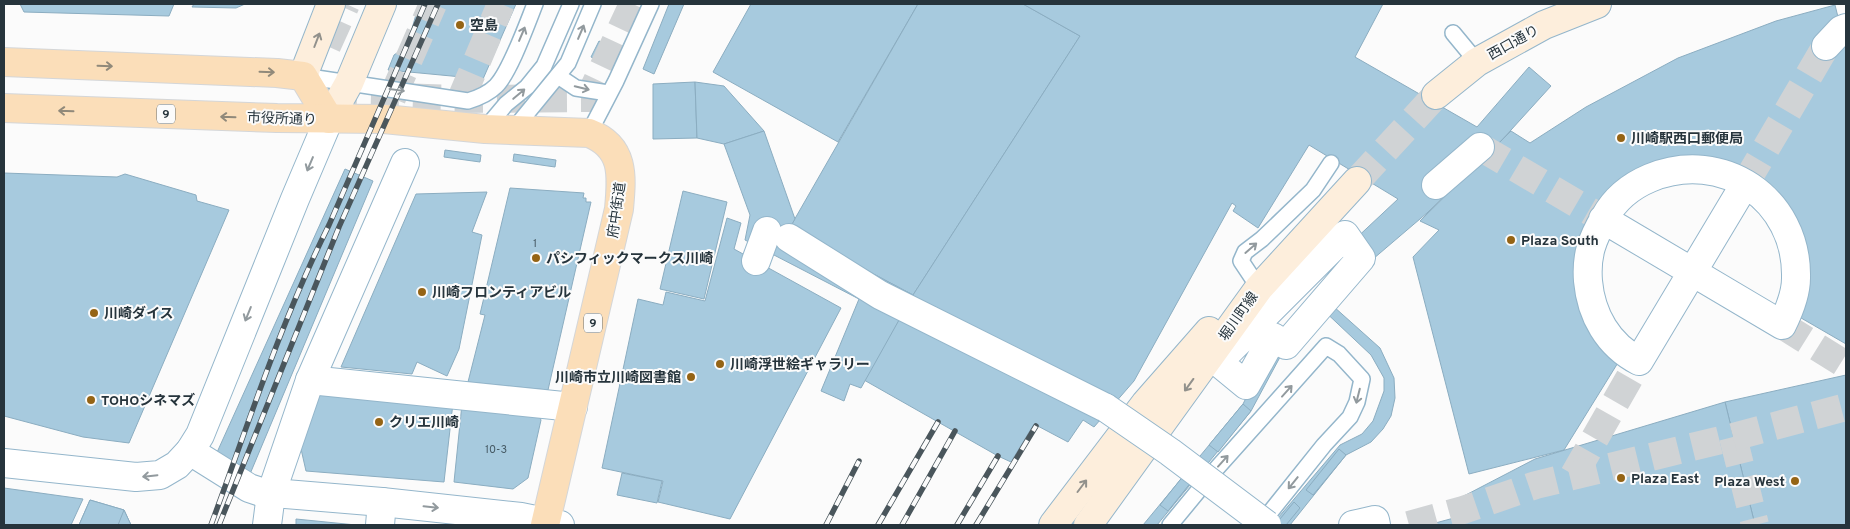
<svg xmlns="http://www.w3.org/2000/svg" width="1850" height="529" font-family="Overpass,'Noto Sans JP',sans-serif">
<rect width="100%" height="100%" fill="#fbfbfb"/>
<!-- building -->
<g fill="#a7cade" stroke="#8badc1">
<path d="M20 4H174L169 16 24 12Z"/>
<path d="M194 4H245L236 8 192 7Z"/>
<path d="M419 4H516L483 79 388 70 394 55 407 46Z"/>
<path d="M669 4H684L654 74 643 69Z"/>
<path d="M751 4H918L838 142 713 72Z"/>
<path d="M918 4H1023L1080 36 913 295 789 229Z"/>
<path d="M1023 4H1383L1355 57 1477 127 1529 67 1551 86 1501 141 1427 213 1366 265 1351 243 1398 199 1309 145 1258 228 1233 211 1236 206 1232 203 1134 381 1094 427 1083 420 1068 442 1034 424 1011 462 998 456 864 380 913 295 1080 36Z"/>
<path d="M1835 5 1846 49V344L1789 311 1793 247 1731 175 1636 184 1587 266 1624 353 1564 450 1469 474 1413 257 1439 230 1420 221 1511 131 1530 143 1586 107 1678 58 1776 21Z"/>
<path d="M599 41 608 45 599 61 591 57Z"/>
<path d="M695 82 697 138 653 139V84Z"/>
<path d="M695 82 724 86 764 131 724 144 697 138Z"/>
<path d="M764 131 795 219 789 229 913 295 861 388 850 384 844 401 821 391 859 299 745 240 750 215 724 144Z"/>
<path d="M445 150 481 155 480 162 444 157Z"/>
<path d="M514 154 556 160 555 167 513 161Z"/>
<path d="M345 169 373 181 250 474 214 459Z"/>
<path d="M4 173 117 177 125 174 196 195 197 201 229 210 129 443 83 437 4 416Z"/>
<path d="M510 188 584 193 583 198H586V202H591L548 390 468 382 485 315 480 314Z"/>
<path d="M683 191 727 202 704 299 660 289Z"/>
<path d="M487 192 472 232 482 235 459 349 447 376 417 362 412 374 341 367 416 194Z"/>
<path d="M727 218 741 223 734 249 841 308 730 519 658 502 663 481 602 468 638 299 663 305 666 292 705 301Z"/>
<path d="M1333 306 1380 348 1394 378 1395 398 1391 416 1383 429 1371 442 1346 455 1290 525H1272L1340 445 1362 434 1373 421 1384 391V378L1371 355 1320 307Z"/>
<path d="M1275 340 1286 346 1251 411 1157 525H1143L1243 404Z"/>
<path d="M1846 375V525H1755L1725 402Z"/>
<path d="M319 391 453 403 444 482 306 471 299 440Z"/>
<path d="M1725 402 1755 525H1428L1465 515 1460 498 1535 459Z"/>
<path d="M462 404 538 414 541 420 528 478 513 489 454 482Z"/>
<path d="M1243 404 1251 411 1218 452 1209 445Z"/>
<path d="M1339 449 1346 455 1313 495 1306 490Z"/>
<path d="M1192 465 1200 471 1168 511 1160 505Z"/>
<path d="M622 473 662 481 657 503 617 495Z"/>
<path d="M4 488 83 499 71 525H4Z"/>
<path d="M90 500 124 510 118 525H79Z"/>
<path d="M90 500 124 510 131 525H79Z"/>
<path d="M1294 502 1300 508 1286 525H1275Z"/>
<path d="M124 510 131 525H118Z"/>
<path d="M296 519 356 525H296Z"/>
</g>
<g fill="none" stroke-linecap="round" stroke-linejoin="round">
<!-- street-tunnel -->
<g stroke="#d0d3d5" stroke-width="28" stroke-dasharray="28 14" stroke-linecap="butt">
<path d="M327 46 346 4"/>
<path d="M329 95 461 99 589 98 633 4"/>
<path d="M392 98 433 4"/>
<path d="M461 99 501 4"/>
<path d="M1480 147 1603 219"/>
<path d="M1745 184 1826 46"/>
<path d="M1782 325 1846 365"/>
<path d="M1733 437 1755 525"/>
<path d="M1574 475 1639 361"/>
<path d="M1409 525 1463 510 1536 485 1733 437 1846 407"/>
</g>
<!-- secondary-tunnel -->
<path stroke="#d0d3d5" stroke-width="28" stroke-dasharray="28 14" stroke-linecap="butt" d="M1357 181 1436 95"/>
<!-- lane casing -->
<g stroke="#94b6cb" stroke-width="18">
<g id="lane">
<path d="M1453 33 1477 62"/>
<path d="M303 76 468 101C478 98 488 94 496 86 510 72 527 24 535 4"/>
<path d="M558 76 576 88 608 93"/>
<path d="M485 129 506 104 527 87 544 66 571 4"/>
<path d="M514 129 568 63 593 4"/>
<path d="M589 133 616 81 651 4"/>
<path d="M1259 288 1241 261 1245 252 1262 239 1313 190 1331 163"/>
<path d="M1170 525 1217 468 1326 346 1339 354 1362 379 1357 402 1350 417 1324 445 1260 525"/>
</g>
</g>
<!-- street casing -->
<g stroke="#94b6cb" stroke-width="30">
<g id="street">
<path d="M1826 46 1841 30 1846 28"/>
<path d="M1436 185 1480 147"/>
<path d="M1603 219 1782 325C1789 311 1796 294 1796 278 1798 199 1722 148 1650 178 1631 186 1615 199 1605 217 1592 239 1586 255 1588 281 1591 315 1608 345 1639 361L1745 184"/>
<path d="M1345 235 1361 258 1286 345 1273 337 1246 385 1218 362Z"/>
<path d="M789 238 880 295 1106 408"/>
<path d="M756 261 767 231"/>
<path d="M310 380 573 407"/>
<path d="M190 451 249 488 261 492 382 502 521 517 560 525"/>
<path d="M4 463 136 477 160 475 177 465 190 451 200 435 295 199 329 119"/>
<path d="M267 525 271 494 310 380 405 163"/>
<path d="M380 525 382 502"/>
<path d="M1353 525 1375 520 1376 525"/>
</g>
</g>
<!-- secondary casing -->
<g stroke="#94b6cb" stroke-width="30">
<g id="secondary">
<path d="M303 76 331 4"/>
<path d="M1436 95 1477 62 1544 25 1597 4"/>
<path d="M329 119 349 83 382 4"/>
<path d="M1053 525 1145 404 1209 331"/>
<path d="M1088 525 1259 288 1357 181"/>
</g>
</g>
<!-- primary casing -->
<g stroke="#d4d6d8" stroke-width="30">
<g id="primary">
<path d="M4 62 277 73 303 76 329 119"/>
<path d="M4 108 277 118 384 119 485 129 589 133C625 147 622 176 619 209L545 525"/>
</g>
</g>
<!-- lane -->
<use href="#lane" stroke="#fff" stroke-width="15"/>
<!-- street -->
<use href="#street" stroke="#fff" stroke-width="28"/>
<!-- secondary -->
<use href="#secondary" stroke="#fdeedc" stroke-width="28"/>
<!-- primary -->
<use href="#primary" stroke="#fbdeb9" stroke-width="28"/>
<!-- rail casing -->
<g stroke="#4a565c" stroke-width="5.5">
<g id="rail">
<path d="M211 525C248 425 281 321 329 225L425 4"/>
<path d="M219 525 339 227 438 4"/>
<path d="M826 525 859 461"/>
<path d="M878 525 938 422"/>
<path d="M902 525 955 431"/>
<path d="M957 525 998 456"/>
<path d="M976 525 1036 426"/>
</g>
</g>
<!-- rail -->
<use href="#rail" stroke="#fbfbfb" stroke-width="4" stroke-dasharray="11" stroke-linecap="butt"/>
<!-- street-bridge casing -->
<g stroke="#94b6cb" stroke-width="30" stroke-linecap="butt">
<path id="street-bridge" d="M1106 408 1170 452 1267 525"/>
</g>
<!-- street-bridge -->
<use href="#street-bridge" stroke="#fff" stroke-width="28"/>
</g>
<!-- one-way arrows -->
<defs><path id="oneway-shaft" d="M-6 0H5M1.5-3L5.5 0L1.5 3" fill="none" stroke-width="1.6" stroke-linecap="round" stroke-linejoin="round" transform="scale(1.25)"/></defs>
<g stroke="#929a9e">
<use href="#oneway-shaft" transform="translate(581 32) rotate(-67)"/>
<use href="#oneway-shaft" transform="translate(522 34) rotate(-67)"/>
<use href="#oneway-shaft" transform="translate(582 88) rotate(14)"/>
<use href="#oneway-shaft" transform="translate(397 90) rotate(8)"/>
<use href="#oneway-shaft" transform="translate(519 94) rotate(-40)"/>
<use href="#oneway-shaft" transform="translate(310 164) rotate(113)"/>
<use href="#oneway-shaft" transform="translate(1251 248) rotate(-41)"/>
<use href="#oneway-shaft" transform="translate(248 314) rotate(112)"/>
<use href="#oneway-shaft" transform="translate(1287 391) rotate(-48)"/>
<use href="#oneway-shaft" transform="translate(1358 396) rotate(104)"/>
<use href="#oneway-shaft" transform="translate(1223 461) rotate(-48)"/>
<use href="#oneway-shaft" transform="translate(150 476) rotate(174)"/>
<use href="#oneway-shaft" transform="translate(1293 483) rotate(129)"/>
<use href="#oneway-shaft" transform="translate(431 507) rotate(6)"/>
</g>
<g stroke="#92918c">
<use href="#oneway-shaft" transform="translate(317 40) rotate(-69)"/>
<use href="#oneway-shaft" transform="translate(1189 385) rotate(126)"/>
<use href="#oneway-shaft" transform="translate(1082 486) rotate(-53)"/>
</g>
<g stroke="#90897a">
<use href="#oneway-shaft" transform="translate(105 66) rotate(2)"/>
<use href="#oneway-shaft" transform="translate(267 72) rotate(2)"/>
<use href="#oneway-shaft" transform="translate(66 111) rotate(-178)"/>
<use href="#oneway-shaft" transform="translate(228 117) rotate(-178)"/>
</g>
<!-- markers -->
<g fill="#956415" stroke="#fbfbfb" stroke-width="2">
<circle cx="460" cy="25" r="5"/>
<circle cx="1621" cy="138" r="5"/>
<circle cx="1511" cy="240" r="5"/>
<circle cx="536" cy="258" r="5"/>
<circle cx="422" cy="292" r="5"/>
<circle cx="94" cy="313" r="5"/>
<circle cx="720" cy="364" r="5"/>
<circle cx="691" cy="377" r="5"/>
<circle cx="91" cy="400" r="5"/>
<circle cx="379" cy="422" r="5"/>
<circle cx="1621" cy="478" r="5"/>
<circle cx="1795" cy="481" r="5"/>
</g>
<g text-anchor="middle" stroke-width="4" stroke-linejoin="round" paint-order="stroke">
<!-- number labels -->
<g font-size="11" fill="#465a64">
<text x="535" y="247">1</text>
<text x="496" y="453">10-3</text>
</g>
<!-- shield labels -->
<g fill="#fbfbfb" stroke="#667075" stroke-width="1">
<rect x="157" y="104.5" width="18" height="19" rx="4"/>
<rect x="584" y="313.5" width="18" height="19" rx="4"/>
</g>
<g font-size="12" font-weight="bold" fill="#26343c">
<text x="166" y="118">9</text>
<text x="593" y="327">9</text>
</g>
<!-- poi labels -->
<g font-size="14" font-weight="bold" fill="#26343c" stroke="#fbfbfb" text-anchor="start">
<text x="470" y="30">空島</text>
<text x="1631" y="143">川崎駅西口郵便局</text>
<text x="1521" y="245">Plaza South</text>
<text x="546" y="263">パシフィックマークス川崎</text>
<text x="432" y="297">川崎フロンティアビル</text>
<text x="104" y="318">川崎ダイス</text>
<text x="730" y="369">川崎浮世絵ギャラリー</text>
<text x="681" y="382" text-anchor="end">川崎市立川崎図書館</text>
<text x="101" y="405">TOHOシネマズ</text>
<text x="389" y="427">クリエ川崎</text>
<text x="1631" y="483">Plaza East</text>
<text x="1785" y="486" text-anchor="end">Plaza West</text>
</g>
<!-- street labels -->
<g font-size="14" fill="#26343c" stroke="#fbfbfb">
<text transform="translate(1513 42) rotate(-29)" y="5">西口通り</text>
<text transform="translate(282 118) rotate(2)" y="5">市役所通り</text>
<text transform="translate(616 210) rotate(-82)" y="5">府中街道</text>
<text transform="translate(1238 316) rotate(-55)" y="5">堀川町線</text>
</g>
</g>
<!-- border -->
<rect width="1850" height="529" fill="none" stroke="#26343c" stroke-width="10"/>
</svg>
